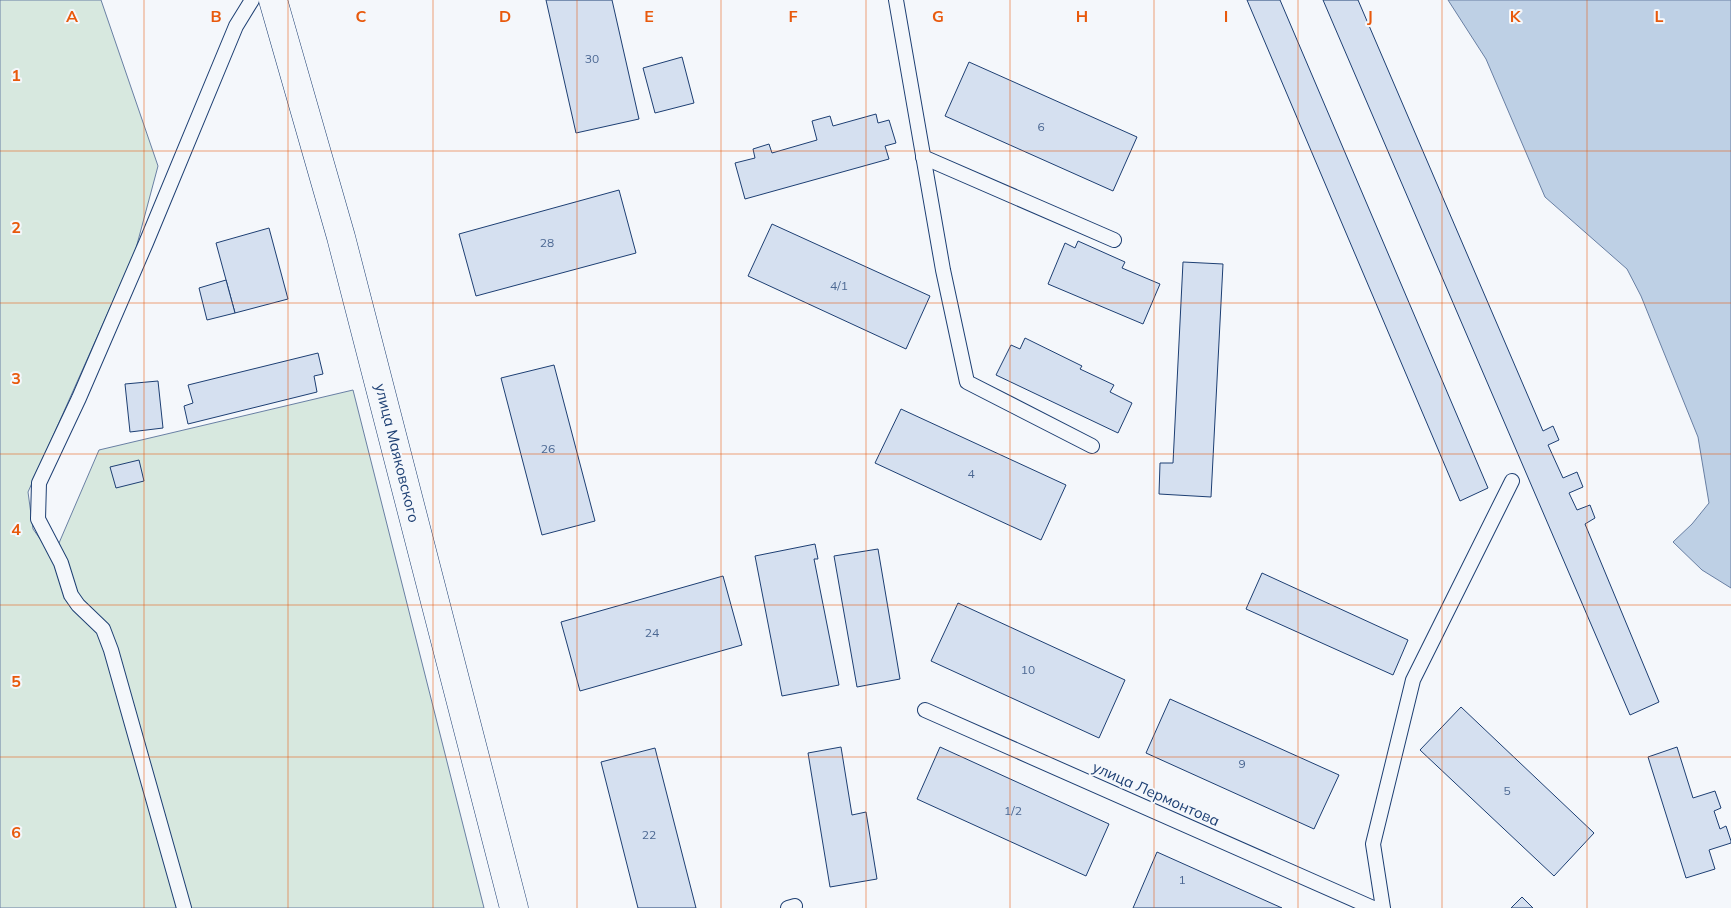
<svg xmlns="http://www.w3.org/2000/svg" width="1731" height="908" font-family="Mulish,sans-serif">
<rect width="100%" height="100%" fill="#f4f7fb"/>
<!-- green -->
<path fill="#d7e8df" stroke="#687fa3" d="M0 0H101L158 166 135 252 28 492 33 529 53 557 99 450 353 390 484 908H0Z"/>
<!-- water -->
<path fill="#bed0e5" stroke="#687fa3" d="M1448 0H1731V588L1702 570 1673 542 1692 524 1709 503 1698 437 1641 296 1627 269 1545 197 1486 59Z"/>
<!-- building -->
<g fill="#d5e0f0" stroke="#1d3f73">
<path d="M546 0H612L639 119 576 133Z"/>
<path d="M1247 0H1280L1488 488 1460 501Z"/>
<path d="M1323 0H1358L1543 431 1553 426 1559 440 1548 445 1563 478 1577 472 1583 487 1569 493 1577 510 1590 505 1595 518 1585 524 1659 702 1630 715Z"/>
<path d="M682 57 694 103 655 113 643 68Z"/>
<path d="M969 62 1137 137 1113 191 945 116Z"/>
<path d="M876 114 878 123 889 120 896 143 885 146 889 159 745 199 735 163 755 158 753 149 769 144 772 153 817 140 812 121 830 116 833 126Z"/>
<path d="M619 190 636 253 476 296 459 234Z"/>
<path d="M772 224 930 296 906 349 748 276Z"/>
<path d="M269 228 288 299 235 313 216 243Z"/>
<path d="M1078 241 1125 262 1122 268 1160 284 1143 324 1048 284 1065 243 1075 248Z"/>
<path d="M1183 262 1223 264 1211 497 1159 494 1160 463H1173Z"/>
<path d="M226 280 235 313 207 320 199 288Z"/>
<path d="M1025 338 1082 366 1080 369 1114 385 1110 392 1132 403 1118 433 996 375 1011 345 1020 349Z"/>
<path d="M318 353 323 374 314 376 317 392 188 424 184 406 193 403 188 385Z"/>
<path d="M554 365 595 521 542 535 501 378Z"/>
<path d="M158 381 163 428 130 432 125 384Z"/>
<path d="M901 409 1066 485 1041 540 875 463Z"/>
<path d="M139 460 144 481 116 488 110 467Z"/>
<path d="M815 544 818 559H814L839 685 782 696 755 556Z"/>
<path d="M878 549 900 679 857 687 834 556Z"/>
<path d="M1262 573 1408 640 1393 675 1246 609Z"/>
<path d="M723 576 742 645 580 691 561 622Z"/>
<path d="M958 603 1125 680 1099 738 931 661Z"/>
<path d="M1170 699 1339 775 1314 829 1146 753Z"/>
<path d="M1461 707 1594 833 1554 876 1420 750Z"/>
<path d="M841 747 852 815 866 812 877 879 830 887 808 753Z"/>
<path d="M940 747 1109 824 1086 876 917 799Z"/>
<path d="M1677 747 1693 798 1715 791 1721 808 1714 811 1720 829 1726 826 1731 841V843L1709 850 1715 869 1686 878 1648 757Z"/>
<path d="M655 748 696 908H638L601 762Z"/>
<path d="M1157 852 1282 908H1133Z"/>
<path d="M1522 897 1533 908H1511Z"/>
</g>
<g fill="none" stroke-linecap="round" stroke-linejoin="round">
<!-- lane casing -->
<g stroke="#1d3f73" stroke-width="16">
<g id="lane">
<path d="M896 0 943 270 967 382 1092 446"/>
<path d="M923 157 1114 240"/>
<path d="M925 710 1373 908"/>
<path d="M184 908 111 650 103 629 78 605 71 595 61 563 38 519 39 483 79 398 146 243 236 26 252 0"/>
<path d="M788 908 795 906"/>
<path d="M1383 908 1373 844 1413 680 1512 481"/>
</g>
</g>
<!-- secondary casing -->
<g stroke="#1d3f73" stroke-width="29">
<path id="secondary" d="M273 0 341 237 514 908"/>
</g>
<!-- lane -->
<use href="#lane" stroke="#f4f7fb" stroke-width="14"/>
<!-- secondary -->
<use href="#secondary" stroke="#f4f7fb" stroke-width="28"/>
</g>
<!-- grid -->
<path fill="none" stroke="#e8590c" stroke-width="1" stroke-opacity="0.55" d="M144 0V908M288 0V908M433 0V908M577 0V908M721 0V908M866 0V908M1010 0V908M1154 0V908M1298 0V908M1442 0V908M1587 0V908M0 151H1731M0 303H1731M0 454H1731M0 605H1731M0 757H1731"/>
<g text-anchor="middle" stroke-width="4" stroke-linejoin="round" paint-order="stroke">
<!-- number labels -->
<g font-size="12" fill="#4b6792">
<text x="592" y="63">30</text>
<text x="1041" y="131">6</text>
<text x="547" y="247">28</text>
<text x="839" y="290">4/1</text>
<text x="548" y="453">26</text>
<text x="971" y="478">4</text>
<text x="652" y="637">24</text>
<text x="1028" y="674">10</text>
<text x="1242" y="768">9</text>
<text x="1507" y="795">5</text>
<text x="1013" y="815">1/2</text>
<text x="649" y="839">22</text>
<text x="1182" y="884">1</text>
</g>
<!-- street labels -->
<g font-size="15" fill="#1d3f73" stroke="#f4f7fb">
<text transform="translate(397 453) rotate(76)" y="5">улица Маяковского</text>
<text transform="translate(1156 794) rotate(24)" y="5">улица Лермонтова</text>
</g>
</g>
<g font-size="16" text-anchor="middle" font-weight="bold" fill="#e8590c" stroke="#f4f7fb" stroke-width="4" stroke-linejoin="round" paint-order="stroke">
<text x="72" y="22">A</text>
<text x="216" y="22">B</text>
<text x="361" y="22">C</text>
<text x="505" y="22">D</text>
<text x="649" y="22">E</text>
<text x="793" y="22">F</text>
<text x="938" y="22">G</text>
<text x="1082" y="22">H</text>
<text x="1226" y="22">I</text>
<text x="1370" y="22">J</text>
<text x="1515" y="22">K</text>
<text x="1659" y="22">L</text>
<text x="16" y="81">1</text>
<text x="16" y="233">2</text>
<text x="16" y="384">3</text>
<text x="16" y="535">4</text>
<text x="16" y="687">5</text>
<text x="16" y="838">6</text>
</g>
</svg>
